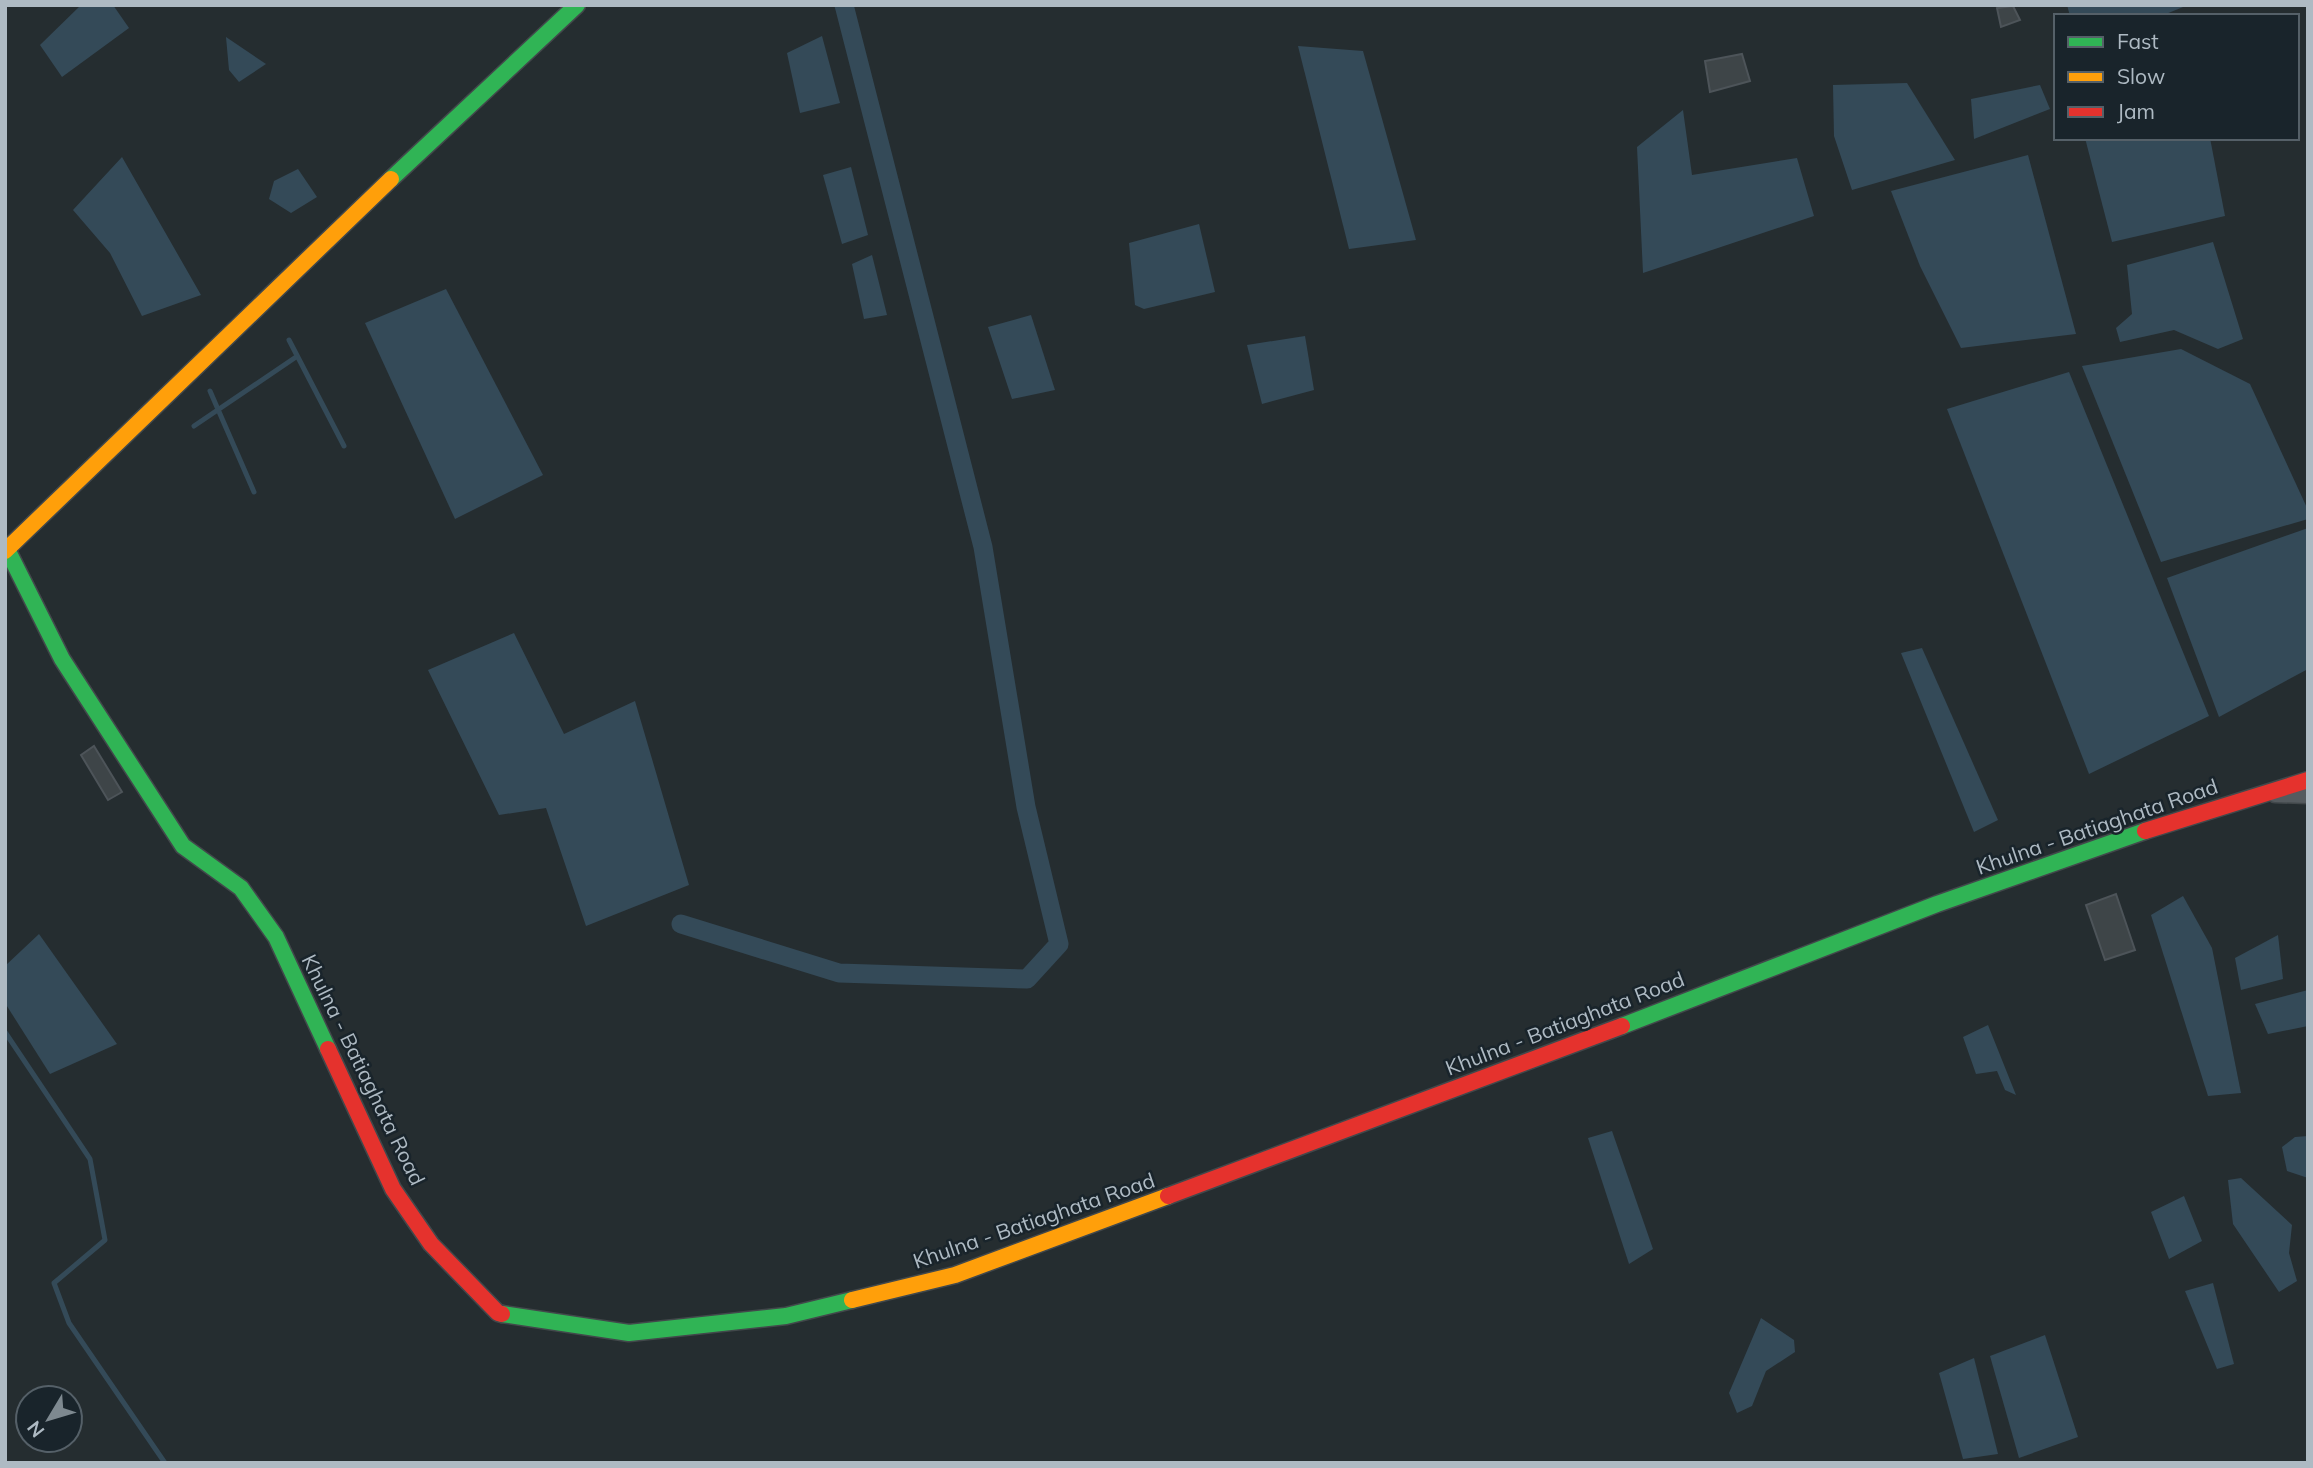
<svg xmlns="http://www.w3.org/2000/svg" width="2313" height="1468" font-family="Mulish,sans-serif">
<rect width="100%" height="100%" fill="#252d30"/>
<!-- water -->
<g fill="#344a58">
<path d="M81 5H113L129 28 62 77 40 45Z"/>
<path d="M2067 5H2188L2161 16H2070Z"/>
<path d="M822 36 840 103 800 113 787 53Z"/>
<path d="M226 37 266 64 239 82 229 70Z"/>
<path d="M1298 46 1363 51 1416 240 1349 249Z"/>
<path d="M1907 83 1955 160 1852 190 1834 136 1833 85Z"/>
<path d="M2040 85 2050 109 1974 139 1971 99Z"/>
<path d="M1683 110 1692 175 1797 158 1814 216 1643 273 1637 147Z"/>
<path d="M2085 138H2210L2225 216 2112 242Z"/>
<path d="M2028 155 2076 334 1961 348 1920 266 1891 191Z"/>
<path d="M122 157 201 295 142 316 110 253 73 210Z"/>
<path d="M851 167 868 235 842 244 823 175Z"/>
<path d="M298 169 317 197 291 213 269 199 274 181Z"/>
<path d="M1199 224 1215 292 1144 309 1135 305 1129 243Z"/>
<path d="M2213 242 2243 339 2218 349 2174 330 2120 342 2116 328 2132 314 2127 265Z"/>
<path d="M872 255 887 315 864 319 852 264Z"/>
<path d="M446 289 543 475 455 519 365 323Z"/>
<path d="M1031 315 1055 390 1012 399 988 327Z"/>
<path d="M1305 336 1314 390 1262 404 1247 345Z"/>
<path d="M2181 349 2250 384 2308 510V519L2161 562 2082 366Z"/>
<path d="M2069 372 2209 716 2089 774 1947 409Z"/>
<path d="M2308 528V669L2219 717 2167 578Z"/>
<path d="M514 633 564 734 635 701 689 885 586 926 546 808 499 815 428 670Z"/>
<path d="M1922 648 1998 820 1974 832 1901 653Z"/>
<path d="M2183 896 2212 948 2241 1093 2208 1096 2151 915Z"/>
<path d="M39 934 117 1044 50 1074 5 1003V966Z"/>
<path d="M2278 935 2283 979 2241 990 2235 958Z"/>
<path d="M2308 990V1026L2268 1034 2255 1004Z"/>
<path d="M1988 1025 2016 1095 2005 1090 1997 1071 1976 1074 1963 1037Z"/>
<path d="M1612 1131 1653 1249 1629 1264 1588 1138Z"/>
<path d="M2308 1136V1178L2287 1171 2282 1147 2295 1137Z"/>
<path d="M2241 1178 2292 1225 2289 1253 2297 1281 2279 1292 2233 1224 2228 1180Z"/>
<path d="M2184 1196 2202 1241 2169 1259 2151 1212Z"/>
<path d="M2213 1283 2234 1364 2217 1369 2185 1291Z"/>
<path d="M1761 1318 1794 1340 1795 1352 1766 1371 1752 1406 1737 1413 1729 1393Z"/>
<path d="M2045 1335 2078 1437 2019 1458 1990 1356Z"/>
<path d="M1974 1358 1998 1454 1963 1459 1939 1373Z"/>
</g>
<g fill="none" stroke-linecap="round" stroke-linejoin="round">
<!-- stream -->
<g stroke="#344a58" stroke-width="5">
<path d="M289 340 344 446"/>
<path d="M210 391 254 492"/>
<path d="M194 426 296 357"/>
<path d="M5 1032 90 1159 105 1240 54 1283 69 1323 165 1463"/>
</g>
<!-- canal -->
<path stroke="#344a58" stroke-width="19" d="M681 924 839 973 1027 979 1059 944 1026 807 983 547 844 5"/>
</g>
<!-- building -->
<g fill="#3e4548" stroke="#4d5459" stroke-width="2">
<path d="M2013 6 2020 20 2001 27 1997 8Z"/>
<path d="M1742 54 1750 81 1710 92 1705 61Z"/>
<path d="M94 746 122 792 108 800 81 755Z"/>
<path d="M2116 894 2135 950 2105 960 2086 905Z"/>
</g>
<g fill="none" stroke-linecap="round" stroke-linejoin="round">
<!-- street casing -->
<g stroke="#42484b" stroke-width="19">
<path id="street" d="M2275 794 2308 795"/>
</g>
<!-- fast casing -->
<g stroke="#42484b" stroke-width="19">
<g id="fast">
<path d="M391 179 577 5"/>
<path d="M7 549 62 659 183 846 241 888 276 937 328 1049"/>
<path d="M1622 1026 1937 904 2145 831"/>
<path d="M502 1314 629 1333 786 1316 852 1300"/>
</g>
</g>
<!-- slow casing -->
<g stroke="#42484b" stroke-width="19">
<g id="slow">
<path d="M5 551 391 179"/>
<path d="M852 1300 955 1275 1168 1196"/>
</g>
</g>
<!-- jam casing -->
<g stroke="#42484b" stroke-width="19">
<g id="jam">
<path d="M2145 831 2308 780"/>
<path d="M328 1049 393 1189 431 1244 498 1313 502 1314"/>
<path d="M1168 1196 1622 1026"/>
</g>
</g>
<!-- street -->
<use href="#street" stroke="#555b5f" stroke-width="16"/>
<!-- fast -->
<use href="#fast" stroke="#30b455" stroke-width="16"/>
<!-- slow -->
<use href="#slow" stroke="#ff9f0a" stroke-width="16"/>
<!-- jam -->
<use href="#jam" stroke="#e5322d" stroke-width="16"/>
</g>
<g text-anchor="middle" stroke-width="5" stroke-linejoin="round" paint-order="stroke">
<!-- street labels -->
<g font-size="21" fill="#aebac3" stroke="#19242b">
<text transform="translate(2097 827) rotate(-19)" y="7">Khulna - Batiaghata Road</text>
<text transform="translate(1565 1024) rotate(-21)" y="7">Khulna - Batiaghata Road</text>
<text transform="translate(363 1070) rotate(64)" y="7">Khulna - Batiaghata Road</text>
<text transform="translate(1034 1221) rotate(-19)" y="7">Khulna - Batiaghata Road</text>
</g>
</g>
<!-- border -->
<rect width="2313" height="1468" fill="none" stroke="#aebac3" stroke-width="14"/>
<!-- legend -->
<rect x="2054" y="14" width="245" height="126" fill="#19242b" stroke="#556068" stroke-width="2"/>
<rect x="2068" y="37" width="35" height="10" fill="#30b455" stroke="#556068" stroke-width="2"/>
<text x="2117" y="49" font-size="21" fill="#aebac3">Fast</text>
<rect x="2068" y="72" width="35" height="10" fill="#ff9f0a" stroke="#556068" stroke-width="2"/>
<text x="2117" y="84" font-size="21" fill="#aebac3">Slow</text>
<rect x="2068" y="107" width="35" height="10" fill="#e5322d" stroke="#556068" stroke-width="2"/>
<text x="2117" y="119" font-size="21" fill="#aebac3">Jam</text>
<!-- north arrow -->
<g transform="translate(49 1419) rotate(232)"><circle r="33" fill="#19242b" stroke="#556068" stroke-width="2"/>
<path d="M0-5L12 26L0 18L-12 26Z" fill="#7e8990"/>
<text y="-10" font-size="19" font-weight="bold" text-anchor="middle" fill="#aebac3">N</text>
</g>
</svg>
